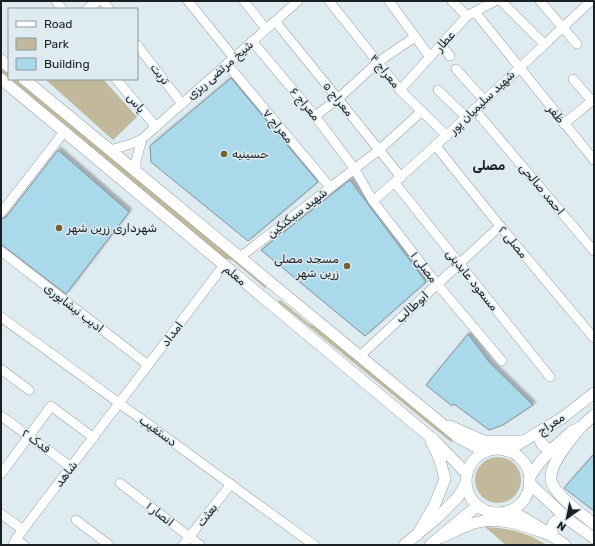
<svg xmlns="http://www.w3.org/2000/svg" width="595" height="546" font-family="Rubik,'Noto Sans Arabic',sans-serif">
<defs>
<filter id="shadow"><feDropShadow dx="3" dy="-3" stdDeviation="1" flood-color="#0004"/></filter>
</defs>
<rect width="100%" height="100%" fill="#deebf0"/>
<!-- green -->
<g fill="#c2b89b">
<path d="M1 67 9 74V79H16L33 93 267 286 265 288 232 260 225 259 1 74Z"/>
<path d="M45 79H103L137 117 113 140Z"/>
<path d="M280 300 308 323 321 330 455 438 451 442 322 337 278 302Z"/>
<circle cx="498" cy="480" r="23"/>
<path d="M485 527C507 528 528 532 546 545H506Z"/>
</g>
<!-- building -->
<g fill="#a9d9ea" stroke="#838f93" filter="url(#shadow)">
<path d="M231 78 318 182 248 241 151 162 150 146Z"/>
<path d="M58 150 129 212 66 294 1 244V219L6 217Z"/>
<path d="M350 180 426 282 365 336 261 250Z"/>
<path d="M468 334 490 363 533 405 503 425 489 430 454 404 452 406 426 385Z"/>
<path d="M594 454V511L564 488Z"/>
</g>
<g fill="none" stroke-linecap="round" stroke-linejoin="round">
<!-- minor casing -->
<g stroke="#96a2a6" stroke-width="10">
<g id="minor">
<path d="M56 1 62 9"/>
<path d="M103 1 109 9"/>
<path d="M188 1 234 58"/>
<path d="M244 1 266 29"/>
<path d="M329 1 400 90 447 136"/>
<path d="M389 1 430 57"/>
<path d="M452 1 467 16"/>
<path d="M501 1 544 44"/>
<path d="M540 1 577 44"/>
<path d="M87 9 98 1"/>
<path d="M475 12 594 160"/>
<path d="M275 21 401 177"/>
<path d="M252 41 315 116 354 168 373 201 437 284 502 361"/>
<path d="M137 45 182 104"/>
<path d="M441 45 450 56"/>
<path d="M227 64 330 187"/>
<path d="M456 69 484 100"/>
<path d="M116 79 156 127"/>
<path d="M573 79 592 101"/>
<path d="M400 90 467 16 495 1"/>
<path d="M438 90 466 117"/>
<path d="M474 109 594 251"/>
<path d="M315 116 338 99 378 62 415 37"/>
<path d="M564 124 594 99"/>
<path d="M142 139 298 1"/>
<path d="M435 145 500 226 594 338"/>
<path d="M110 150 131 144 142 139 136 161V171"/>
<path d="M395 183 550 377"/>
<path d="M373 201C447 137 518 69 590 2"/>
<path d="M1 213 64 132"/>
<path d="M1 251 148 365"/>
<path d="M240 257 379 150 422 111"/>
<path d="M1 317 314 545"/>
<path d="M360 356 500 226"/>
<path d="M1 369 29 390"/>
<path d="M1 416 71 467"/>
<path d="M1 474 51 406 94 438"/>
<path d="M120 483 200 545"/>
<path d="M1 514 23 530"/>
<path d="M76 520 109 545"/>
<path d="M16 539 24 545"/>
<path d="M13 545 16 539 224 265"/>
<path d="M183 545 231 484"/>
</g>
</g>
<!-- major casing -->
<g stroke="#96a2a6" stroke-width="12">
<g id="major">
<path d="M1 60 9 67"/>
<path d="M1 79 435 441 467 474"/>
<path d="M24 79 459 438 485 452"/>
<path d="M450 426 484 441H522"/>
<path d="M581 427C571 439 549 464 551 480 553 494 583 515 594 524"/>
<path d="M542 430C537 439 541 448 552 449"/>
<circle cx="498" cy="481" r="32"/>
<path d="M507 451 562 418 594 393"/>
<path d="M529 478 540 462 552 449 571 432 581 427 594 415"/>
<path d="M529 483 570 521 594 538"/>
<path d="M503 513 517 514 542 529 565 545"/>
<path d="M417 535 435 504 445 479 440 460 431 441"/>
<path d="M553 536C550 525 553 520 565 517"/>
<path d="M439 538C451 533 462 527 474 523 501 515 528 527 553 536"/>
<path d="M404 545 437 518 458 497 466 483"/>
<path d="M430 545 477 506"/>
</g>
</g>
<!-- minor -->
<use href="#minor" stroke="#fff" stroke-width="9"/>
<!-- major -->
<use href="#major" stroke="#fff" stroke-width="11"/>
</g>
<!-- markers -->
<g fill="#746331" stroke="#deebf0" stroke-width="1.5">
<circle cx="224" cy="154" r="4"/>
<circle cx="59" cy="228" r="4"/>
<circle cx="347" cy="266" r="4"/>
</g>
<g text-anchor="middle" stroke-width="3" stroke-linejoin="round" paint-order="stroke">
<!-- street labels -->
<g font-size="12" fill="#1b1f21" stroke="#deebf0">
<text transform="translate(445 41) rotate(-48)" y="4">عطار</text>
<text transform="translate(220 70) rotate(-41)" y="4">شیخ مرتضی ریزی</text>
<text transform="translate(385 71) rotate(51)" y="4">معراج ۴</text>
<text transform="translate(160 74) rotate(52)" y="4">تربت</text>
<text transform="translate(338 99) rotate(51)" y="4">معراج ۵</text>
<text transform="translate(482 102) rotate(-44)" y="4">شهید سلیمیان پور</text>
<text transform="translate(136 103) rotate(51)" y="4">یاس</text>
<text transform="translate(305 104) rotate(50)" y="4">معراج ۶</text>
<text transform="translate(556 114) rotate(52)" y="4">ظفر</text>
<text transform="translate(278 126) rotate(50)" y="4">معراح ۷</text>
<text transform="translate(542 189) rotate(50)" y="4">احمد صالحی</text>
<text transform="translate(297 213) rotate(-38)" y="4">شهید سبکتکین</text>
<text transform="translate(513 242) rotate(50)" y="4">مصلی ۲</text>
<text transform="translate(424 267) rotate(52)" y="4">مصلی ۱</text>
<text transform="translate(235 275) rotate(40)" y="4">معلم</text>
<text transform="translate(472 280) rotate(51)" y="4">مسعود عابدینی</text>
<text transform="translate(412 307) rotate(-43)" y="4">ابوطالب</text>
<text transform="translate(74 308) rotate(38)" y="4">ادیب نیشابوری</text>
<text transform="translate(172 334) rotate(-53)" y="4">امداد</text>
<text transform="translate(551 424) rotate(-33)" y="4">معراج</text>
<text transform="translate(158 431) rotate(36)" y="4">دستغیب</text>
<text transform="translate(36 441) rotate(36)" y="4">فدک ۲</text>
<text transform="translate(66 474) rotate(-53)" y="4">شاهد</text>
<text transform="translate(160 514) rotate(38)" y="4">انصار ۱</text>
<text transform="translate(207 515) rotate(-52)" y="4">بعثت</text>
</g>
<!-- poi labels -->
<g font-size="12" fill="#1b1f21" stroke="#deebf0" text-anchor="start">
<text x="232" y="158">حسینیه</text>
<text x="67" y="232">شهرداری زرین شهر</text>
<text x="339" y="263" text-anchor="end">مسجد مصلی<tspan x="339" dy="14">زرین شهر</tspan></text>
</g>
<!-- neighbourhood labels -->
<g font-size="13" font-weight="bold" fill="#1b1f21" stroke="#deebf0">
<text x="489" y="170">مصلی</text>
</g>
</g>
<!-- border -->
<rect width="595" height="546" fill="none" stroke="#1b1f21" stroke-width="4"/>
<!-- legend -->
<rect x="8" y="8" width="130" height="72" fill="#deebf0" stroke="#90999d"/>
<rect x="16" y="21" width="20" height="6" fill="#ffffff" stroke="#90999d"/>
<text x="44" y="28" font-size="12" fill="#1b1f21">Road</text>
<rect x="16" y="38" width="20" height="12" fill="#c2b89b" stroke="#90999d"/>
<text x="44" y="48" font-size="12" fill="#1b1f21">Park</text>
<rect x="16" y="58" width="20" height="12" fill="#a9d9ea" stroke="#90999d"/>
<text x="44" y="68" font-size="12" fill="#1b1f21">Building</text>
<!-- north arrow -->
<g transform="translate(567 518) rotate(213)" stroke="#deebf0" stroke-width="3" paint-order="stroke">
<path d="M0-3L7 15L0 10L-7 15Z" fill="#1b1f21"/>
<text y="-6" font-size="11" font-weight="bold" text-anchor="middle" fill="#1b1f21">N</text>
</g>
</svg>
